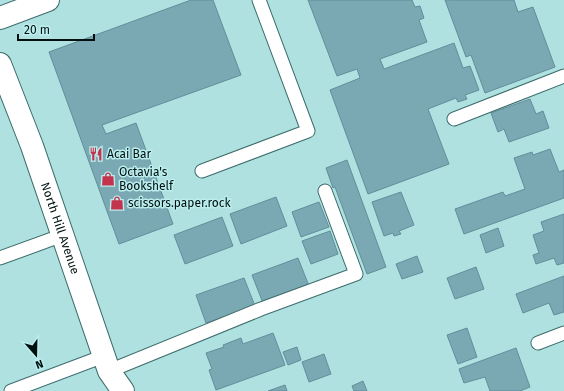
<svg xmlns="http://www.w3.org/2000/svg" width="564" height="391" font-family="'Fira Sans',sans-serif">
<rect width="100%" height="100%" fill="#afe1e1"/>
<!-- building -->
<g fill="#7aa8b3" stroke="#618e9a">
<path d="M191 0H213L241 75 102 125 106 134 136 123 173 224 119 244 49 52Z"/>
<path d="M308 0H412L415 7 420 6 424 18 419 20 427 42 380 59 384 69 454 43 463 68 470 66 479 90 465 95 467 99 458 102 456 98 428 109 449 164 368 194 330 90 360 78 357 69 337 76Z"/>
<path d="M445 0H514L518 12 533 7 555 67 485 93 471 55 466 57Z"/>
<path d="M530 99 536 114 543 111 549 128 509 142 504 129 498 132 491 113Z"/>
<path d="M550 149 559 172 564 170V198L464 234 455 209 503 192 505 196 525 189 514 158 532 152 533 155Z"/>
<path d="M347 160 386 267 367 274 335 187 333 188 326 168Z"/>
<path d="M401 192 414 225 399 231 401 234 394 236 393 233 384 236 372 202Z"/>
<path d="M276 197 287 226 241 244 230 214Z"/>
<path d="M319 202 329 227 301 237 292 212Z"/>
<path d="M564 214V263L557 265 554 258 536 264 533 255 539 253 533 235 544 231 541 222Z"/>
<path d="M222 217 233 246 185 264 174 235Z"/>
<path d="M498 228 504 246 486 253 480 235Z"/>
<path d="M330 231 338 254 311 264 302 241Z"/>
<path d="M417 256 423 272 402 279 396 264Z"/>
<path d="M298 258 309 286 263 303 252 275Z"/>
<path d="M476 267 484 289 455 299 447 278Z"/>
<path d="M564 276V312L554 315 549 303 523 313 516 294Z"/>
<path d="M244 278 255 306 206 323 196 295Z"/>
<path d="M467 328 477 357 458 364 447 335Z"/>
<path d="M273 333 285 365 216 390 209 370 212 369 206 353 224 347 223 345 241 338 243 344Z"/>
<path d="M297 347 301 360 288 365 283 352Z"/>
<path d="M516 348 530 387 520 391H490L485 377 464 383 459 369Z"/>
<path d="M324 354 331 374 309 382 302 362Z"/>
<path d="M363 381 367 391H354L352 386Z"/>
<path d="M285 385 287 391H268Z"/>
</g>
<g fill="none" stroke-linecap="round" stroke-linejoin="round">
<!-- lane casing -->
<g stroke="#3d6c6c" stroke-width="15">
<g id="lane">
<path d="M454 119 564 76"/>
<path d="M202 171 308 131 259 0"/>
<path d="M0 258 63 235"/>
<path d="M538 343 564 333"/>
<path d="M109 371 261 309 356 274 325 191"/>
<path d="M11 391 104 356"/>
</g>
</g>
<!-- secondary casing -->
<g stroke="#3d6c6c" stroke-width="24">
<g id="secondary">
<path d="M0 18 48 0"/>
<path id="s1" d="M0 64 32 146 109 371 123 391"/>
</g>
</g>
<!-- lane -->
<use href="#lane" stroke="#fff" stroke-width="13"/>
<!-- secondary -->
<use href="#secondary" stroke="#fff" stroke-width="22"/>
</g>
<!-- icons -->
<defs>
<g id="restaurant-bare" transform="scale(1.08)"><path d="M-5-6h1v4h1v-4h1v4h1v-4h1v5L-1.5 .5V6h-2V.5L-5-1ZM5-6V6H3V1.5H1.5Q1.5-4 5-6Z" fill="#c4334d" stroke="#bceeee" stroke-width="2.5" paint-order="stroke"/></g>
<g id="shop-bare" transform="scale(1.08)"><path d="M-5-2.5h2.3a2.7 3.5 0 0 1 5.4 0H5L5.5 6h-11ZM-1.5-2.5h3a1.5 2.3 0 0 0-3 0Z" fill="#c4334d" stroke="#bceeee" stroke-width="2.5" paint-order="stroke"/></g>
</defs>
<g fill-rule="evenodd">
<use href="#restaurant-bare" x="96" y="154"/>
<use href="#shop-bare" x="108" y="179"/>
<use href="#shop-bare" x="117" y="203"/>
</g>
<g text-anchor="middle" stroke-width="3" stroke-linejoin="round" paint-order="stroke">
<!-- poi labels -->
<g font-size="12" fill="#001010" stroke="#bceeee" text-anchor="start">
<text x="107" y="158">Acai Bar</text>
<text x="119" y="176">Octavia's<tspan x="119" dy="14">Bookshelf</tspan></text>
<text x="128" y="207">scissors.paper.rock</text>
</g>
<!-- street labels -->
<g font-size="12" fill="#001010" stroke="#bceeee">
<text dy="4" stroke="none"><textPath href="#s1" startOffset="175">North Hill Avenue</textPath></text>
</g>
</g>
<!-- north arrow -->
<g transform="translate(36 355) rotate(160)" stroke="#bceeee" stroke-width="3" paint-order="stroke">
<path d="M0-3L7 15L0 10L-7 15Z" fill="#001010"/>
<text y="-6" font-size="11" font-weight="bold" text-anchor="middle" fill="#001010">N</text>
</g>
<!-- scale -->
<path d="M18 34v6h76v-6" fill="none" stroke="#001010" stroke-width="2"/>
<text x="24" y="34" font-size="12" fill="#001010" stroke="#bceeee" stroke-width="3" paint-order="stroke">20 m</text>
</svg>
